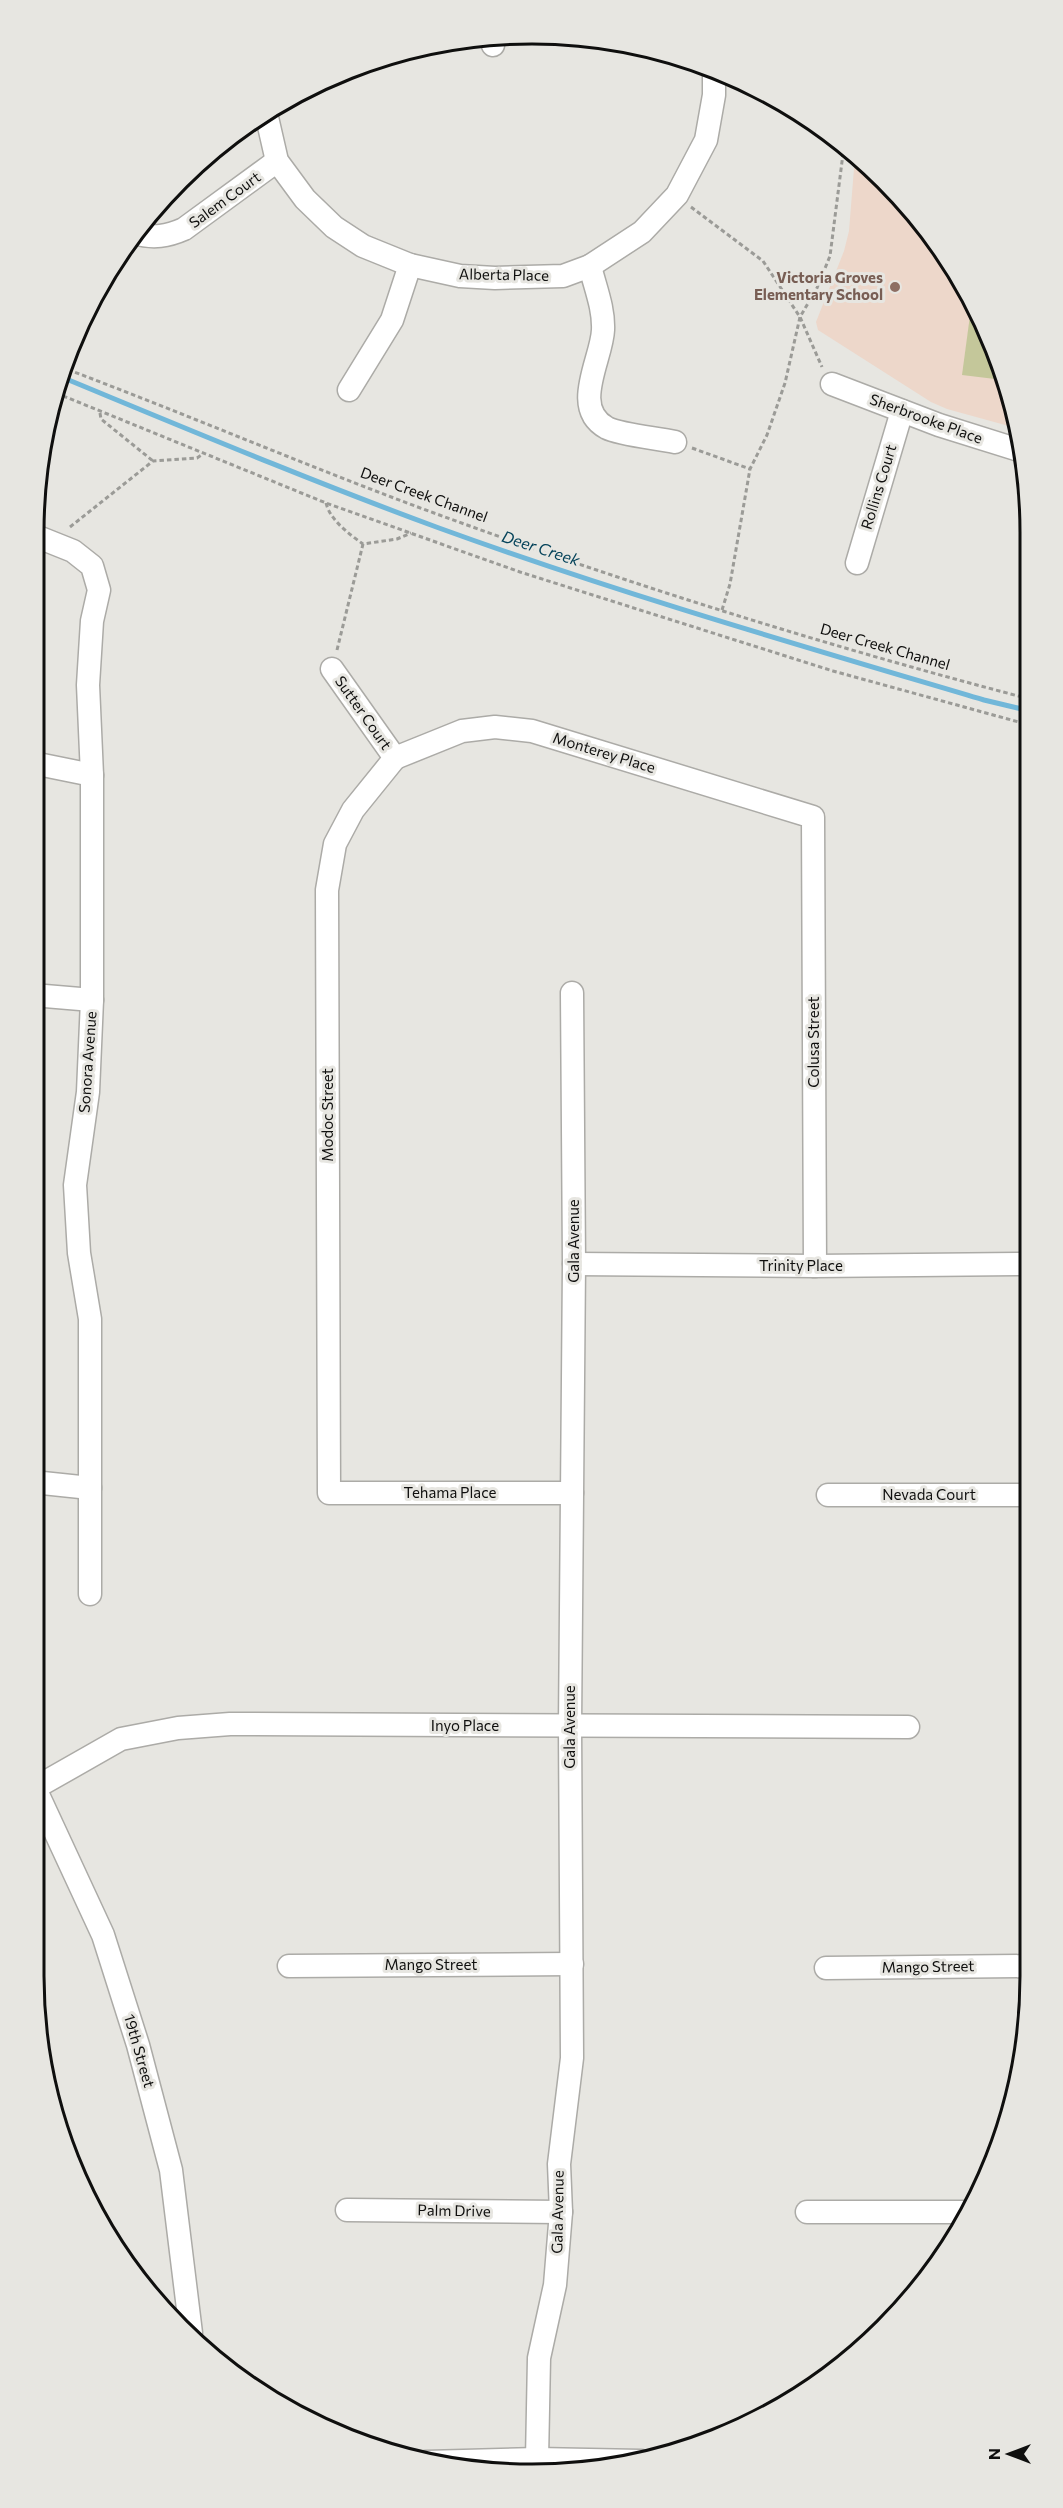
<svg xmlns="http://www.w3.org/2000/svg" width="1063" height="2508" font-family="Commissioner,sans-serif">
<rect width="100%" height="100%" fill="#e7e6e1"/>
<!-- education -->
<path fill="#edd7ca" d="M855 156 927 228 992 340 1016 428 947 409 931 402 818 330 816 322 844 251 849 231Z"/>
<!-- green -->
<path fill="#c4c79a" d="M971 308 992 340 997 361 995 379 962 375Z"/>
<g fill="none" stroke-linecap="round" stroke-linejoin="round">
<!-- stream -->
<path stroke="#71b7d9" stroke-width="5" d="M59 376C185 428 311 481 439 528 618 593 802 646 984 700L1026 710"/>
<!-- minor casing -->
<g stroke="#acaba7" stroke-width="25">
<g id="minor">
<path d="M493 45 494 35"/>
<path d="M266 113 277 161 305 199 334 227 363 246 410 265 460 276 495 278 563 276 590 266 642 232 677 195 706 140 714 95V71"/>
<path d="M135 233C153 239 168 236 184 229L277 161"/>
<path d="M590 266C595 287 604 308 603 330 602 359 570 408 607 428 621 435 657 438 675 442"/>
<path d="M832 384 939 425 1022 451"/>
<path d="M349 390 392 320 410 265"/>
<path d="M33 535 73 551 92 566 99 590 92 621 88 685 92 775V1000L88 1092 75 1185 79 1253 90 1319V1594"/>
<path d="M857 563 902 411"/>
<path d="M332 669 395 758"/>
<path d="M395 758 353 810 335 844 327 890 329 1493H572"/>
<path d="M395 758 462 731 495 727 532 731 813 817 815 1266"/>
<path d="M33 763 92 775"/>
<path d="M33 995 92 1000"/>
<path d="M574 1264 815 1266 1028 1264"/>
<path d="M33 1482 90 1488"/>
<path d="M828 1495H1029"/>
<path d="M33 1784 103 1935 138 2045 171 2170 191 2333"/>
<path d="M33 1789 121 1739 178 1728 230 1724 908 1727"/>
<path d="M289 1966 572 1964"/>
<path d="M826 1968 1030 1966"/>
<path d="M347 2210 561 2212"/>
<path d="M807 2212H969"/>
<path d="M537 2459 539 2358 555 2285 561 2212 559 2164 572 2058 570 1726 574 1264 572 993"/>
<path d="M426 2462 537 2459 641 2461"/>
</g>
</g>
<!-- path -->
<g stroke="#9b9b97" stroke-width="3" stroke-dasharray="4.5 3" stroke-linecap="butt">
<path d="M691 207 763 261 800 317 822 367"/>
<path d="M61 367C186 414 309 467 434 513 628 584 827 646 1026 698"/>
<path d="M56 393 326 503 520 572 833 671 1026 724"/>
<path d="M100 413 101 419 153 461"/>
<path d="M692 448 750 469"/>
<path d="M326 503C330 520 349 534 363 544L397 539 411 533"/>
<path d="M70 527 153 461 197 458 203 454"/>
<path d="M722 610 730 584 750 469 767 435 785 383 800 317 817 288 830 256 844 146"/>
<path d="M337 650 363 544"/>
</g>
<!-- minor -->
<use href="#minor" stroke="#fff" stroke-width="22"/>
</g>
<!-- markers -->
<circle fill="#8d6e63" stroke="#e7e6e1" stroke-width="2" cx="895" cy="287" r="6"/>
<g text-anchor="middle" stroke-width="6" stroke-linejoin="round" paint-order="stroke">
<!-- street labels -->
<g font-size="15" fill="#0f0f0e" stroke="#e7e6e1">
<text transform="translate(225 200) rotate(-36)" y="5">Salem Court</text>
<text transform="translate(504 275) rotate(1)" y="5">Alberta Place</text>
<text transform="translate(926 419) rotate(20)" y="5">Sherbrooke Place</text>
<text transform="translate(879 487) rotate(-73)" y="5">Rollins Court</text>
<text transform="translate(424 495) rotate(20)" y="5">Deer Creek Channel</text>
<text transform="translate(885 647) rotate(16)" y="5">Deer Creek Channel</text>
<text transform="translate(363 713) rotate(55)" y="5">Sutter Court</text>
<text transform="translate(604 753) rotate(17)" y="5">Monterey Place</text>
<text transform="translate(814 1042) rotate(-90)" y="5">Colusa Street</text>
<text transform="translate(88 1062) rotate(-86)" y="5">Sonora Avenue</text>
<text transform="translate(328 1115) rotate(-90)" y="5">Modoc Street</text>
<text transform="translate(574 1241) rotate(-90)" y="5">Gala Avenue</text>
<text x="801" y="1271">Trinity Place</text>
<text x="450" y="1498">Tehama Place</text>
<text x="929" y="1500">Nevada Court</text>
<text x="465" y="1731">Inyo Place</text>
<text transform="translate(570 1727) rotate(-90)" y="5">Gala Avenue</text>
<text x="431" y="1970">Mango Street</text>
<text transform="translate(928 1967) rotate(-1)" y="5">Mango Street</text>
<text transform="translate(139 2051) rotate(74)" y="5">19th Street</text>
<text transform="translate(454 2211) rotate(1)" y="5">Palm Drive</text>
<text transform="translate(558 2212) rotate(-89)" y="5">Gala Avenue</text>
</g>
<!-- education labels -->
<g font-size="15" font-weight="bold" fill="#785e54" stroke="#e7e6e1" text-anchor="end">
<text x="883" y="283">Victoria Groves<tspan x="883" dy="17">Elementary School</tspan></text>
</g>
<!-- water labels -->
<g font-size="16" font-style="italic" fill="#05435a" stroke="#e7e6e1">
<text transform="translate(541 548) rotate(18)" y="6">Deer Creek</text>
</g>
</g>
<!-- crop -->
<path d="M0 0H1063V2508H0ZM532 44H532A488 488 0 0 1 1020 532V1976A488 488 0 0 1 532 2464H532A488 488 0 0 1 44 1976V532A488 488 0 0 1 532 44Z" fill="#e7e6e1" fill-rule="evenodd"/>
<path fill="none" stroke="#0f0f0e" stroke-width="3" d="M532 44H532A488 488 0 0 1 1020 532V1976A488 488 0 0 1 532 2464H532A488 488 0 0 1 44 1976V532A488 488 0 0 1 532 44Z"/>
<!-- north arrow -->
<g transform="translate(1009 2454) rotate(270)" stroke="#e7e6e1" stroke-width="4.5" paint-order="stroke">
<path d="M0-4.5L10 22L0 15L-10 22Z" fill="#0f0f0e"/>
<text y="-9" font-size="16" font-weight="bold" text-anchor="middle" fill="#0f0f0e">N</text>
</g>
</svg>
